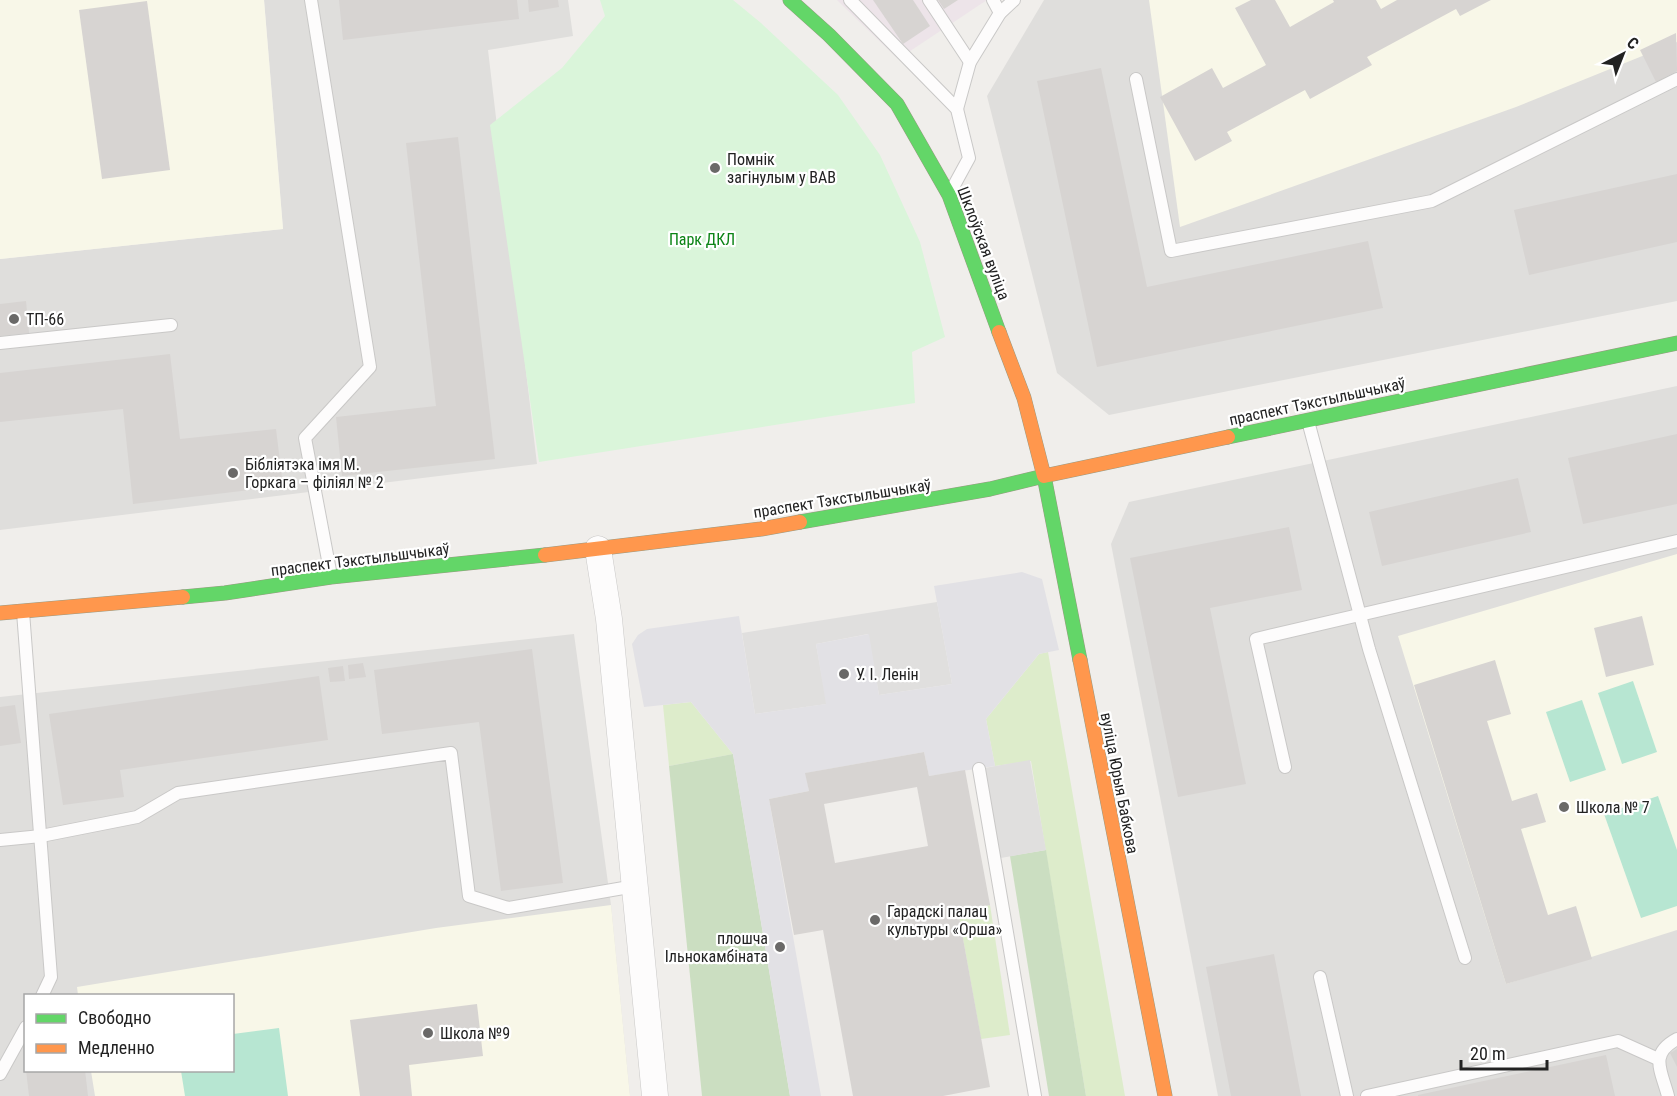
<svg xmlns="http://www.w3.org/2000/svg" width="1677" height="1096" font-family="'Roboto Condensed',sans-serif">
<rect width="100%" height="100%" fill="#f0eeeb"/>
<!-- residential -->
<g fill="#dfdedc" fill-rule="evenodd">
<path d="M264 0H568L573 36 488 50 537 464 0 530V259L283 229Z"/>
<path d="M1044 0H1677V301L1109 415 1057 373 987 96Z"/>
<path d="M1677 386V1096H1218L1111 544 1129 502Z"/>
<path d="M574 634 611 905 630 1096H0V697ZM26 996H232V1070H26Z"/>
</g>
<!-- industrial -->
<path fill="#ede4e9" d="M837 0H987L898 59Z"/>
<!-- education -->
<g fill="#f8f7e8">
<path d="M0 0H264L283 229 0 259Z"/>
<path d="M1149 0H1677V42L1516 107 1180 227Z"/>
<path d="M1677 554V930L1506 984 1398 636Z"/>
<path d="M611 905 630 1096H95L91 1071 232 1070V996L78 995 77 987 436 928Z"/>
</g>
<!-- grass -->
<g fill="#ddeccb">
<path d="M1048 652 1125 1096H1086L1031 761 995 766 986 719 1039 654Z"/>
<path d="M691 702 733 754 669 766 663 705Z"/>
<path d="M990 905 1010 1035 981 1039 958 911Z"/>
</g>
<!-- forest -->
<g fill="#cbdec1">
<path d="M733 754 790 1096H702L669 766Z"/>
<path d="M1046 850 1086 1096H1049L1010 856Z"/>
</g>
<!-- park -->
<path fill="#daf5da" d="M600 0H733L761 23 838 95 880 155 920 242 945 337 912 352 915 403 539 462 490 125 562 68 605 16Z"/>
<!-- pitch -->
<g fill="#b7e6d2">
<path d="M1633 681 1657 752 1622 764 1598 693Z"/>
<path d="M1582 700 1606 770 1570 782 1546 712Z"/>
<path d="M1658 796 1677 850V906L1641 918 1604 814Z"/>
<path d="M279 1028 288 1096H185L181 1071 232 1070 233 1034Z"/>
</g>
<!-- parking -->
<g fill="#e0dfde">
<path d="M937 602 952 684 879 695 868 634 816 644 827 704 755 714 742 633Z"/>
<path d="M1030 760 1046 850 995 859 979 769Z"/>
</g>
<!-- plaza -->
<path fill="#e2e1e5" d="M1022 572 1042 579 1059 650 1039 654 986 719 995 766 929 776 924 752 806 773 809 791 769 799 821 1096H790L733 754 691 702 644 707 632 644 638 635 647 629 739 616 755 714 826 704 816 644 869 634 879 695 952 684 934 586Z"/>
<!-- building -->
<g fill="#d7d4d2" fill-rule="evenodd">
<path d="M339 0H517L519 19 343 40Z"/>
<path d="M528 0H558L559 7 529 12Z"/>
<path d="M873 0H913L930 26 903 44Z"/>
<path d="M938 0H958L944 9Z"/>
<path d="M1251 0H1275L1290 27 1334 2 1333 0H1376L1381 9 1397 0H1491L1460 16 1456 9 1367 57 1372 65 1310 99 1305 90 1227 132 1232 141 1195 161 1160 97 1212 68 1223 88 1266 65 1235 8Z"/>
<path d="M147 1 170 170 102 179 79 10Z"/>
<path d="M1676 33 1677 71 1656 82 1640 50Z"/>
<path d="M1101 68 1147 287 1368 241 1383 308 1097 367 1037 81Z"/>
<path d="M458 137 495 459 342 476 336 417 436 406 406 143Z"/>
<path d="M1677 174V242L1529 275 1514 210Z"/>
<path d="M26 301 29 333 0 336V304Z"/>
<path d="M170 354 180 439 276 429 283 486 133 504 123 409 0 422V373Z"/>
<path d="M1677 434V504L1583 524 1568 458Z"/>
<path d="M1518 478 1531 532 1382 566 1369 512Z"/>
<path d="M1289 527 1302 590 1210 608 1246 784 1178 797 1130 558Z"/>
<path d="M1642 616 1654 665 1606 677 1594 628Z"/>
<path d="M532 649 563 883 501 891 479 722 382 734 374 670Z"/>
<path d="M1495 660 1511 714 1487 721 1512 801 1537 793 1546 822 1521 829 1548 915 1576 906 1592 959 1506 984 1414 685Z"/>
<path d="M363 663 366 677 349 679 348 665Z"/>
<path d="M343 666 345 681 330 682 328 668Z"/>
<path d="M319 676 328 740 120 770 124 797 63 805 49 714Z"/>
<path d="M15 705 21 743 0 746V707Z"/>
<path d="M924 752 929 776 965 770 990 905 958 911 990 1087 943 1096H853L823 930 794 935 769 799 809 791 805 773ZM917 787 928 846 835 863 824 804Z"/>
<path d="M1274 954 1301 1096H1231L1206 967Z"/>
<path d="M477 1004 483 1056 409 1065 412 1096H360L350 1020Z"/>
<path d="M1677 1049V1067L1670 1053Z"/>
<path d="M1606 1055 1615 1096H1418V1095Z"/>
<path d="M26 1070H85L88 1096H29Z"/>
</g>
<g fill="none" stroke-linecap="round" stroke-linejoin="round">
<!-- lane casing -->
<g stroke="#c9c8c7" stroke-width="14">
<g id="lane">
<path d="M311 0 370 367 305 438 331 576"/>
<path d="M850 0 957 109 969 158 951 191"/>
<path d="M929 0 970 62"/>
<path d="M993 0 1000 13"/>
<path d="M1136 79 1171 251 1432 201 1677 79"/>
<path d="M957 109 970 62 1000 13 1014 0"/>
<path d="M0 343 171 325"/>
<path d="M1308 421 1369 649 1465 958"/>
<path d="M23 612 51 977 42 996"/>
<path d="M1285 767 1256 639 1677 541"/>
<path d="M979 769 1035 1096"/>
<path d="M0 840 41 836 137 817 178 793 451 753 469 896 508 908 635 886"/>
<path d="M1320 977 1347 1096"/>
<path d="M0 1074 26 1027"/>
<path d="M1367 1096 1618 1041 1658 1059"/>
<path d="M1668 1096C1661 1070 1649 1054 1677 1039"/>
</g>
</g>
<!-- street casing -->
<g stroke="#c9c8c7" stroke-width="27">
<path id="street" d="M598 549 609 619 655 1096"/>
</g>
<!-- fast casing -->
<g stroke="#999a82" stroke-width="15">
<g id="fast">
<path d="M790 0 829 35 897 104 949 195 999 332"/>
<path d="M1228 437 1677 343"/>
<path d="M800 522 990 489 1044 476 1080 660"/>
<path d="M183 597 225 593 331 577 545 555"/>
</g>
</g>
<!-- slow casing -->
<g stroke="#999a82" stroke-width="15">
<g id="slow">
<path d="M999 332 1024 398 1044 476 1228 437"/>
<path d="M545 555 761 529 800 522"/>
<path d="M0 613 183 597"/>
<path d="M1080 660 1165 1096"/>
</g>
</g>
<!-- lane -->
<use href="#lane" stroke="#fdfcfc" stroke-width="12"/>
<!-- street -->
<use href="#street" stroke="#fdfcfc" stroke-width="26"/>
<!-- fast -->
<use href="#fast" stroke="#63d668" stroke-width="14"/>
<!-- slow -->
<use href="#slow" stroke="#ff974d" stroke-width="14"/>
</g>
<!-- markers -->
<g fill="#6a6968" stroke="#fff" stroke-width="2">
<circle cx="715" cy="168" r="6"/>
<circle cx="14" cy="319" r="6"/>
<circle cx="233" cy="473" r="6"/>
<circle cx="844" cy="674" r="6"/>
<circle cx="1564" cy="807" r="6"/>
<circle cx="875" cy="920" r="6"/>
<circle cx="780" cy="947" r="6"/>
<circle cx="428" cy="1033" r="6"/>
</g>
<g text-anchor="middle" stroke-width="4.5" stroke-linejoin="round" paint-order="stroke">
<!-- poi labels -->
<g font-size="16" fill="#222" stroke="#fff" text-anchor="start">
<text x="727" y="165">Помнік<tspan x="727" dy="18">загінулым у ВАВ</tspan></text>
<text x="26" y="325">ТП-66</text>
<text x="245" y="470">Бібліятэка імя М.<tspan x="245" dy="18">Горкага – філіял № 2</tspan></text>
<text x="856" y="680">У. І. Ленін</text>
<text x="1576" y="813">Школа № 7</text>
<text x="887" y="917">Гарадскі палац<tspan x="887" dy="18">культуры «Орша»</tspan></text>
<text x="768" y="944" text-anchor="end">плошча<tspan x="768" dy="18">Ільнокамбіната</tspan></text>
<text x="440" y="1039">Школа №9</text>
</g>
<!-- park labels -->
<g font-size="16" fill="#0c8416" stroke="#fff">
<text x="702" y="245">Парк ДКЛ</text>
</g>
<!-- street labels -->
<g font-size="16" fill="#222" stroke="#fff">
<text transform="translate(984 243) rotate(69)" y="6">Шклоўская вуліца</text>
<text transform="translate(1317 401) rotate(-12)" y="6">праспект Тэкстыльшчыкаў</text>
<text transform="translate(842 498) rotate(-9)" y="6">праспект Тэкстыльшчыкаў</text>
<text transform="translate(360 559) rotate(-7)" y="6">праспект Тэкстыльшчыкаў</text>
<text transform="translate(1120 783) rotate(79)" y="6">вуліца Юрыя Бабкова</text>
</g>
</g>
<!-- legend -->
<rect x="24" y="994" width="210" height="78" fill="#ffffff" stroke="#a7a7a7" stroke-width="1.5"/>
<rect x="36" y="1014" width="30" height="9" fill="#63d668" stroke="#a7a7a7" stroke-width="1.5"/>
<text x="78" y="1024" font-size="18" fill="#222222">Свободно</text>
<rect x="36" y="1044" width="30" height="9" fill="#ff974d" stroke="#a7a7a7" stroke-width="1.5"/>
<text x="78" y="1054" font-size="18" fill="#222222">Медленно</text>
<!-- north arrow -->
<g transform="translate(1623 54) rotate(42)" stroke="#ffffff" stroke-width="4.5" paint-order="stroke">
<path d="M0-4.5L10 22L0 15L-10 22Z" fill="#222222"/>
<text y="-9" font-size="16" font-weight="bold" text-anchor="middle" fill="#222222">С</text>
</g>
<!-- scale -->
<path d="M1461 1060v9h86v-9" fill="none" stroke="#222222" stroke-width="3"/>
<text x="1470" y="1060" font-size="18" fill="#222222" stroke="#ffffff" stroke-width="4.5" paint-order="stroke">20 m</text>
</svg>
